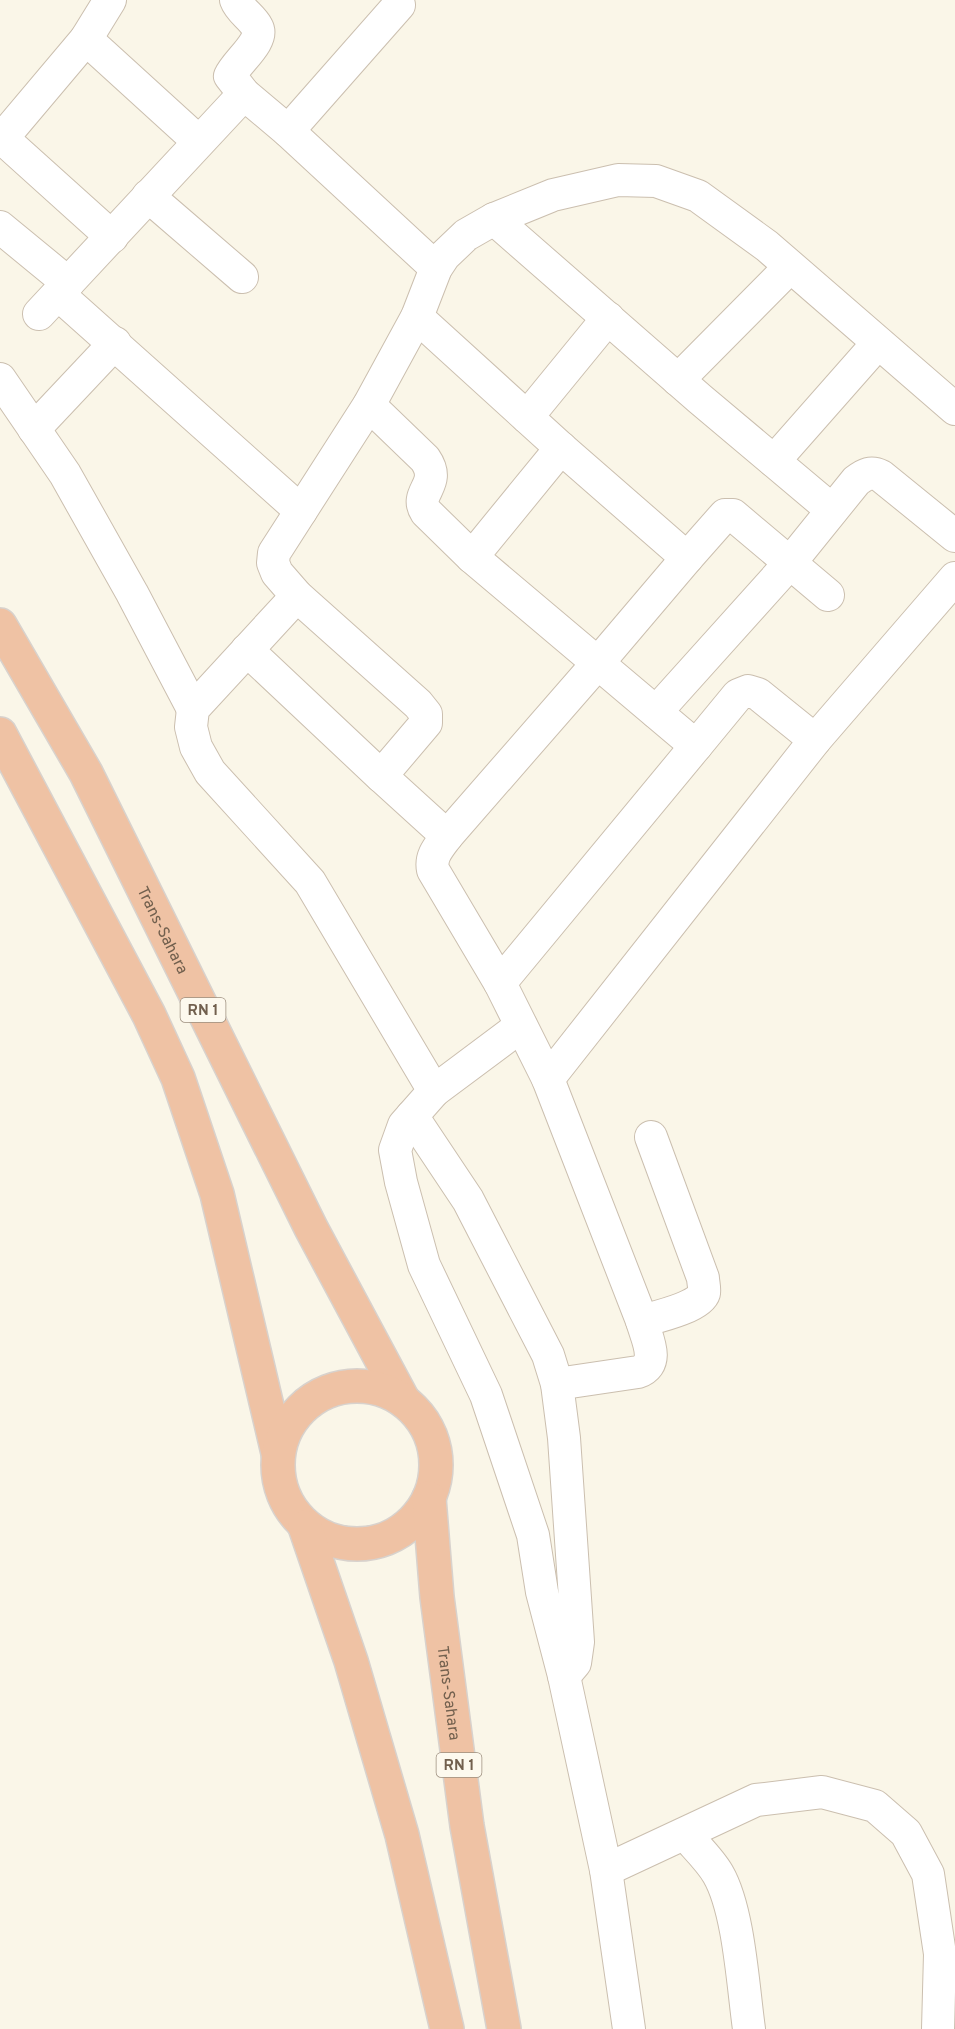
<svg xmlns="http://www.w3.org/2000/svg" width="955" height="2029" font-family="Overpass,sans-serif">
<rect width="100%" height="100%" fill="#faf6e8"/>
<g fill="none" stroke-linecap="round" stroke-linejoin="round">
<!-- minor casing -->
<g stroke="#cbbfaf" stroke-width="34">
<g id="minor">
<path d="M236 0C240 11 252 17 257 27 265 41 236 62 230 76L244 94"/>
<path d="M86 39 198 141"/>
<path d="M288 131 399 5"/>
<path d="M2 138 112 237"/>
<path d="M0 141 86 39 110 0"/>
<path d="M148 196 242 277"/>
<path d="M494 219 700 399 832 510"/>
<path d="M0 227 68 283"/>
<path d="M58 294 301 511"/>
<path d="M39 314 244 94 288 131 436 268"/>
<path d="M417 317 561 448 687 558 725 515H733L828 595"/>
<path d="M0 379 65 474 132 593 193 709"/>
<path d="M678 380 790 267"/>
<path d="M369 405 425 459C443 485 413 492 426 512L472 557"/>
<path d="M527 417 608 318"/>
<path d="M34 429 115 343"/>
<path d="M561 448 472 557 696 746 738 695 748 691 758 694 815 740"/>
<path d="M774 461 878 343"/>
<path d="M297 596 193 709 191 727 196 747 210 772 310 882 434 1091"/>
<path d="M247 650 381 776"/>
<path d="M656 712 789 564 856 481C865 474 871 471 881 476L955 536"/>
<path d="M447 836 597 664 687 558"/>
<path d="M500 983 696 746"/>
<path d="M521 1026 434 1091 404 1125 395 1150 401 1182 424 1265 486 1395 533 1535 542 1592 564 1676 606 1870 629 2029"/>
<path d="M548 1079 815 740 955 578"/>
<path d="M412 1116 468 1200 548 1355 557 1384 564 1438 578 1642 575 1663 564 1676"/>
<path d="M642 1321C656 1317 700 1307 704 1293 705 1289 703 1282 703 1278L651 1137"/>
<path d="M557 1384 638 1372C661 1364 647 1339 642 1321L548 1079 500 983 433 870C430 856 439 847 447 836L381 776 426 723V714L418 704 297 596 277 573 273 563 274 553 369 405 417 317 436 268 444 256 466 235 494 219 553 195 618 180 656 181 698 196 767 246 955 409"/>
<path d="M685 1834C696 1847 710 1860 718 1874 739 1910 743 1987 749 2029"/>
<path d="M606 1870 756 1800 822 1792 875 1806 906 1833 928 1874 940 1954 938 2029"/>
</g>
</g>
<!-- highway casing -->
<g stroke="#d8d2cd" stroke-width="36">
<g id="highway">
<path id="s1" d="M0 625 86 773 311 1228 402 1398"/>
<path d="M0 734 149 1015 178 1078 217 1194 278 1453"/>
<circle cx="357" cy="1465" r="79"/>
<path id="s2" d="M429 1498 437 1597 467 1826 504 2029"/>
<path d="M305 1527 351 1661 402 1835 447 2029"/>
</g>
</g>
<!-- minor -->
<use href="#minor" stroke="#fff" stroke-width="32"/>
<!-- highway -->
<use href="#highway" stroke="#efc2a4" stroke-width="33"/>
</g>
<g text-anchor="middle" stroke-width="6" stroke-linejoin="round" paint-order="stroke">
<!-- shield labels -->
<g fill="#fdf9ee" stroke="#9c8e7e" stroke-width="1.5">
<rect x="180.5" y="998" width="45" height="24" rx="4.5"/>
<rect x="436.5" y="1753" width="45" height="24" rx="4.5"/>
</g>
<g font-size="15" font-weight="bold" fill="#72604e">
<text x="203" y="1015">RN 1</text>
<text x="459" y="1770">RN 1</text>
</g>
<!-- street labels -->
<g font-size="16" fill="#72604e" stroke="#fdf9ee">
<text dy="6" stroke="none"><textPath href="#s1" startOffset="346">Trans-Sahara</textPath></text>
<text dy="6" stroke="none"><textPath href="#s2" startOffset="196">Trans-Sahara</textPath></text>
</g>
</g>
</svg>
